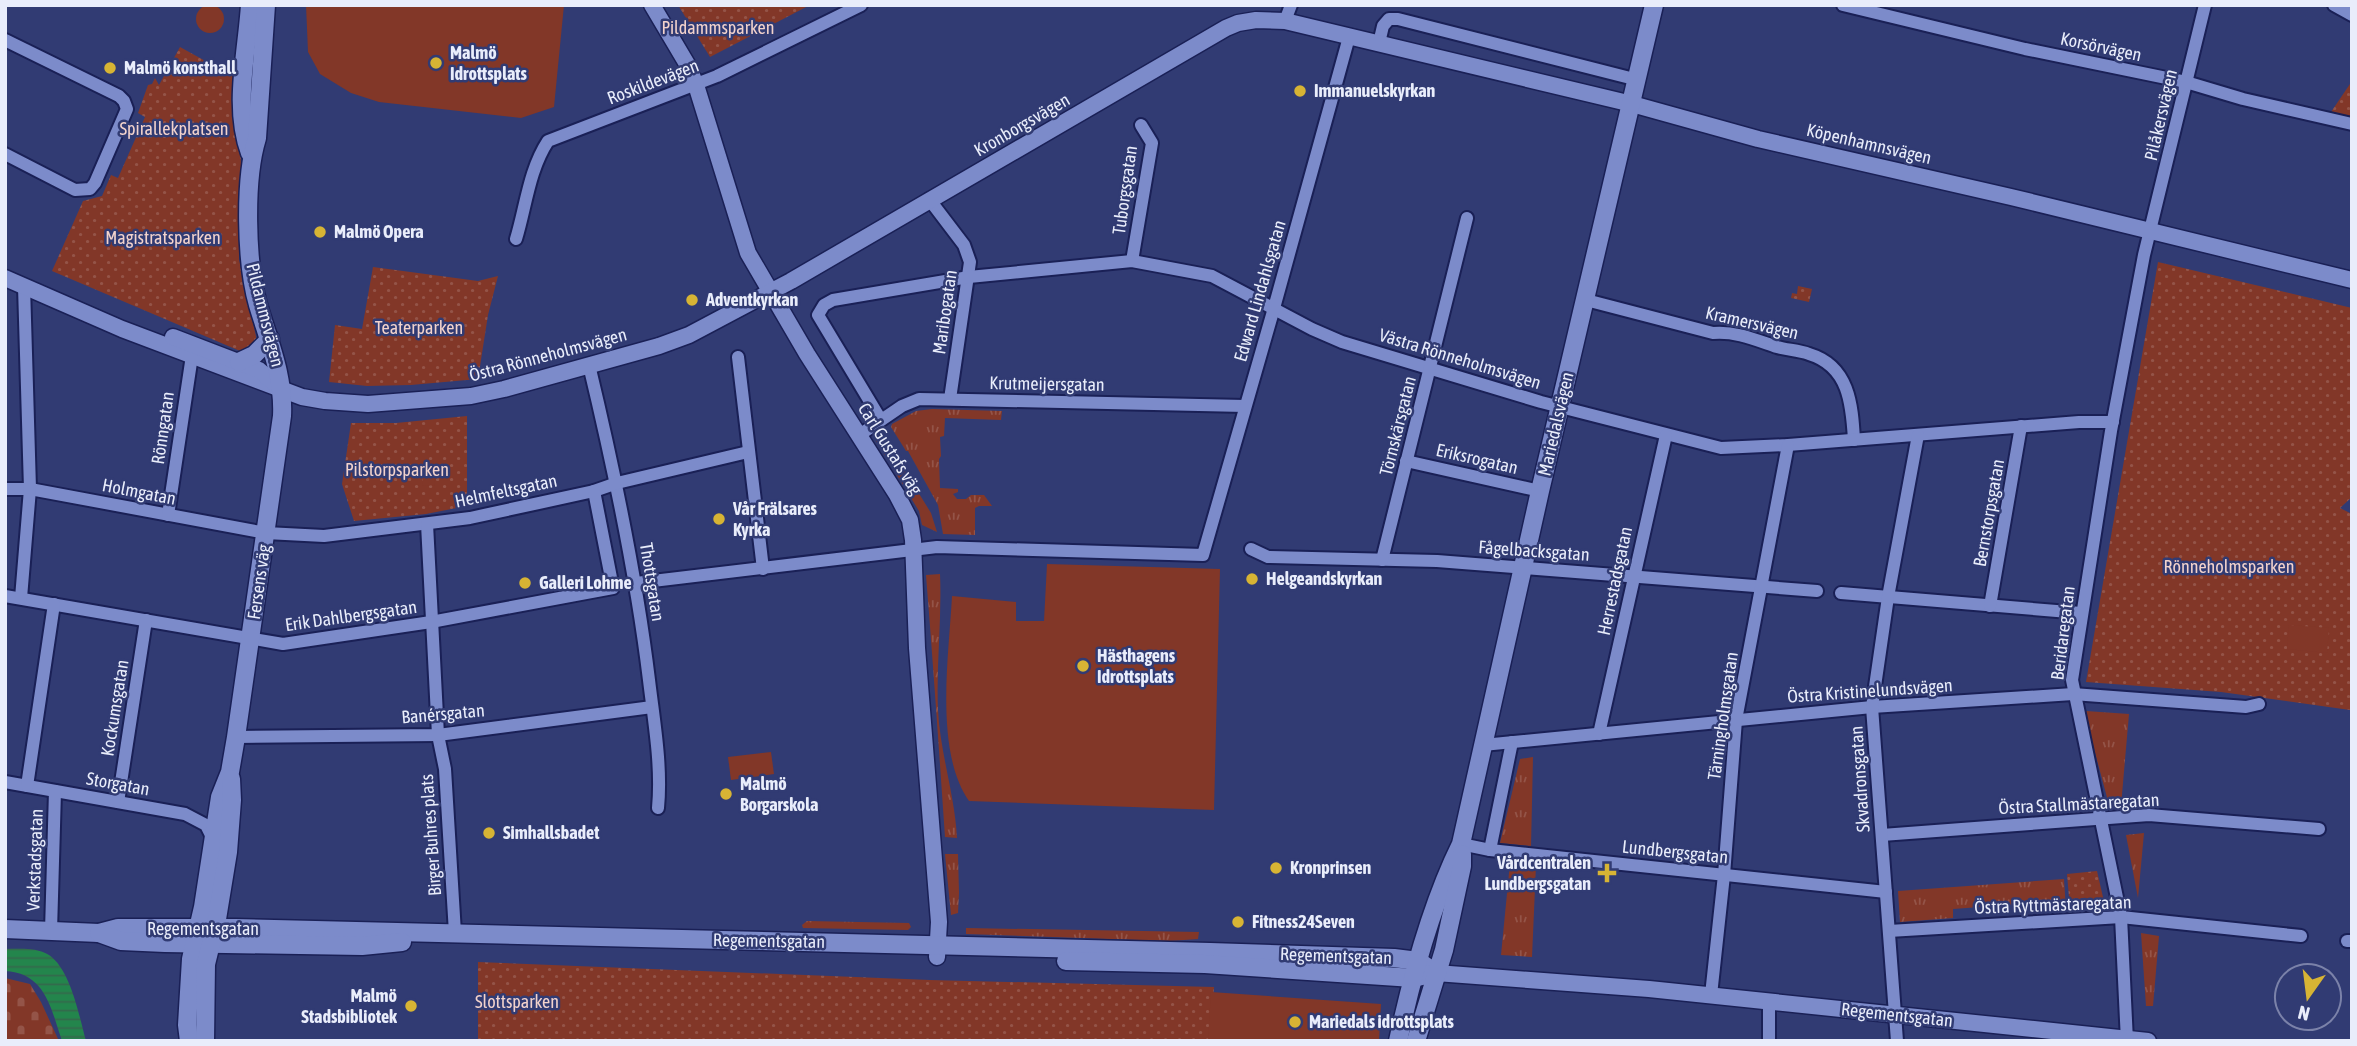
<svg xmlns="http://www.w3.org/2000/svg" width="2357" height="1046" font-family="'Asap Condensed',sans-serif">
<defs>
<pattern id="grass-tufts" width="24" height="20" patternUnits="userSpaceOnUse" patternTransform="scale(1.75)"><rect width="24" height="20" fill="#823728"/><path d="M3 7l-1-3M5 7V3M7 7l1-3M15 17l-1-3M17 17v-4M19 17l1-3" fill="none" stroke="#945448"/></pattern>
<pattern id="cemetery-stones" width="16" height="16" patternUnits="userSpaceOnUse" patternTransform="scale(1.75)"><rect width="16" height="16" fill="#823728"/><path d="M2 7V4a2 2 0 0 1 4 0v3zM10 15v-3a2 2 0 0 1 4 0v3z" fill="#945448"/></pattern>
<pattern id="park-dots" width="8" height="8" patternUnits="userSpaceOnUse" patternTransform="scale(1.75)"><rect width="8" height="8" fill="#823728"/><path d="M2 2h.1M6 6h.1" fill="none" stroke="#945448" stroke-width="1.8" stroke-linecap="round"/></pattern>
<pattern id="water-rules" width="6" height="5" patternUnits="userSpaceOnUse" patternTransform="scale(1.75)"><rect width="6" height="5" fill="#23854c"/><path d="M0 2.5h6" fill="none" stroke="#33694c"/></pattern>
</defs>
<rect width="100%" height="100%" fill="#313b73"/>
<!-- grass -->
<g fill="url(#grass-tufts)">
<path d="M932 409 1002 411 1001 420 945 418 944 436 940 437 941 456 939 459 940 488 958 489V492L953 494 957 499H966L971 495H984L992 506H979L975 508V535L943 534 938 505 908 451H906L891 427 892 424 916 411Z"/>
<path d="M878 433 897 453 910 479 931 513 937 532 922 525 919 511 873 436Z"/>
<path d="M940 574C942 620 936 665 938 710 940 753 955 795 957 838L945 837C939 750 933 662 926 575Z"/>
<path d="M2086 711 2129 714 2121 806 2109 805 2085 715Z"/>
<path d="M1533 757 1531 846 1500 843 1520 759Z"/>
<path d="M2144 833 2138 898 2126 835Z"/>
<path d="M945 854H958L959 893 958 913 951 915Z"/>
<path d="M1510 863 1536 865 1532 957 1501 955Z"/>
<path d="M2064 879 2066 910 2050 911 2049 902 1953 909V918L1900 922 1898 891Z"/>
<path d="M807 921 909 923 911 927 908 930 803 928 802 925Z"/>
<path d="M966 928 1199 932 1198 939 1170 941 966 934Z"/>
<path d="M2141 933 2159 936 2153 1006H2146Z"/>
</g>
<!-- cemetery -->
<path fill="url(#cemetery-stones)" d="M5 978 30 984 41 1002 59 1041H5Z"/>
<!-- park -->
<g fill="url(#park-dots)">
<path d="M678 5H810L710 57Z"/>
<path d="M180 47 238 79 241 166 239 259 257 341 240 351 52 271 83 201 102 196 111 175 118 178 145 117 138 113 148 85 152 84 155 78 159 85Z"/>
<path d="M2352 81V118L2331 112Z"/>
<path d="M2158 262 2352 308V497L2340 508 2352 514 2350 710 2221 692 2086 682Z"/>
<path d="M373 267 478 281 498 276 488 315 478 379 411 385 367 386 329 382 335 325 362 329Z"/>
<path d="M1798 286 1812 289 1809 302 1791 298 1792 293 1797 294Z"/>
<path d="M467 416V506L426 514 354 521 342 484 351 423H396Z"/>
<path d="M2097 871 2105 906 2070 909 2067 874Z"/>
<path d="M478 962 930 980 1214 987 1210 1041H478Z"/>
</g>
<!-- pitch -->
<g fill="#823728">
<path d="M306 5H564L554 107 521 118 379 102 351 93 320 74 308 52Z"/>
<circle cx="210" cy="19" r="14"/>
<path d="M433 461 435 485 423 486 421 462Z"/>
<path d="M1047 564 1220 569 1214 810 969 801C934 751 949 655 952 596L1016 602V621H1044Z"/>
<path d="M2289 625 2329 628 2327 653 2287 649Z"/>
<path d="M771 752 774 774 731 780 728 757Z"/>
<path d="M1211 992 1381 1004 1379 1041H1208Z"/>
</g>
<!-- water -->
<path fill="url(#water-rules)" d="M5 949C19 949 36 947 49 955 71 970 79 1016 86 1041H62C51 1009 46 973 5 971Z"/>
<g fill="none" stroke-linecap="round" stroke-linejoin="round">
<!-- minor casing -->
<g stroke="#1a2056" stroke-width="16">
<g id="minor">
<path d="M1843 5 2025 49 2186 82 2243 99 2352 124"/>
<path d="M2334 5 2352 15"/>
<path d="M1285 21 1291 5"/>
<path d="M5 40 119 96 124 101 127 109 95 183 90 189 75 190 5 154"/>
<path d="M1379 43 1383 26 1389 19H1398L1638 80"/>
<path d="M929 199 964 245 970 262 950 399"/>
<path d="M516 239C526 206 529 170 548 141L717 76 861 5"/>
<path d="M1132 261 1152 143 1141 125"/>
<path d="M1586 300 1713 333C1736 331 1756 340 1777 347 1787 350 1799 350 1809 354 1849 366 1852 404 1854 440"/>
<path d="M738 357 763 569"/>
<path d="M589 365C614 469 636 573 649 680 654 722 662 766 658 808"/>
<path d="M881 420 818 315 824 305 833 300 969 277 1132 261 1212 276 1312 329 1342 342 1541 402 1721 448 1788 445 2079 422H2113"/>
<path d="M858 436 902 406 919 399 1245 406"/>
<path d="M1406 461 1540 491"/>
<path d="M5 489H30L266 533 324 536 470 518 594 491 617 483 748 452"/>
<path d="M168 515 193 349"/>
<path d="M427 524 438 735 445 769 455 933"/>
<path d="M1251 549 1268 557 1437 561 1817 591"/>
<path d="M1382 560 1467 218"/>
<path d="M636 583 937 547 1203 555 1274 308 1349 37"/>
<path d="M1841 593 2081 613"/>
<path d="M5 596 283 644 431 622 613 588 594 491"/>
<path d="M21 598 30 489 24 286"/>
<path d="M1990 606 2021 426"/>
<path d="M1599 734 1666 435"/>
<path d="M236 737 438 735 652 707"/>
<path d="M1483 745 1872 707 2073 694 2246 707 2259 704"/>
<path d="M5 782 185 814 206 825 213 839"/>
<path d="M27 786 54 604"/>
<path d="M118 802 146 620"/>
<path d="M1882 835 2149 815 2319 829"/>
<path d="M1461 844 1490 850 1886 892"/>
<path d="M1490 850 1512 742"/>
<path d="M51 931 55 791"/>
<path d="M1889 931 2121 917 2301 936"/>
<path d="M2347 941H2352"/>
<path d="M1711 995 1724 875 1736 720 1788 445"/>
<path d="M1769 1041V1001"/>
<path d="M1897 1041 1872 707 1888 597 1918 435"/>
<path d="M2127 1041 2121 917 2072 680 2111 431 2144 255 2205 5"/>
</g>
</g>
<!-- tertiary casing -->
<g stroke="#1a2056" stroke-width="19">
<g id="tertiary">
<path d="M652 5 687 64 696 85 748 253 807 354 897 495 910 520 913 540 917 648 939 922 937 957"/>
<path d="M5 278 122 329 302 397 325 401 368 404 471 396 504 389 659 346 689 335 791 281 1226 28 1238 23 1256 20 1285 21 1632 104 1758 139 2011 197 2352 280"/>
<path d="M173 337 259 370 275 384"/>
<path d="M1436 973 1649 989 2148 1041"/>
</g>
</g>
<!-- secondary casing -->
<g stroke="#1a2056" stroke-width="21">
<g id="secondary">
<path d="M250 5C247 52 233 108 250 153"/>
<path d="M239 362 254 355 270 339"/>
<path d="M5 929 99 933 118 928H235L1210 952 1394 958 1418 961 1436 973"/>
<path d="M99 933 121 941 165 943 362 946 402 942"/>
<path d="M1066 961 1205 964 1413 978 1436 973"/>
<path d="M189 1041 187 1025 191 959 203 907 220 797 230 772 236 737 282 416C284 376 269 342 258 305 246 263 244 180 257 138L266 5"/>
<path d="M205 1041 206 964 217 919 228 852 232 800 231 779"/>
<path d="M1398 1041C1412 976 1432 903 1461 844L1540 491 1654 5"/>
<path d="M1416 1041 1444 950 1462 866V854"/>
</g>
</g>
<!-- minor -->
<use href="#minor" stroke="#7c8bca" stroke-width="12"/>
<!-- tertiary -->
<use href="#tertiary" stroke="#7c8bca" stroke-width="16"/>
<!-- secondary -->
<use href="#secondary" stroke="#7c8bca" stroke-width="18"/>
</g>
<!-- markers -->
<g fill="#d7b434" stroke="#313b73" stroke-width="2.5">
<circle cx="436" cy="63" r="7"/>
<circle cx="110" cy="68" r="7"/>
<circle cx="1300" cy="91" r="7"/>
<circle cx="320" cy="232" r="7"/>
<circle cx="692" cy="300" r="7"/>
<circle cx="719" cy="519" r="7"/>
<circle cx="1252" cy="579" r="7"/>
<circle cx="525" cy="583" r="7"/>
<circle cx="1083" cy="666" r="7"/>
<circle cx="726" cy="794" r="7"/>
<circle cx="489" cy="833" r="7"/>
<circle cx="1276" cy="868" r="7"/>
<path d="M1603.5 862.5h7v7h7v7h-7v7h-7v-7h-7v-7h7z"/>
<circle cx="1238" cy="922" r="7"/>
<circle cx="411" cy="1006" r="7"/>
<circle cx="1295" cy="1022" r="7"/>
</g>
<g text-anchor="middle" stroke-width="5" stroke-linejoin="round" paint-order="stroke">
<!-- park labels -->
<g font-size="18" fill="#f3d3cc" stroke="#313b73">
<text x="718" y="34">Pildammsparken</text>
<text x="174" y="135">Spirallekplatsen</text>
<text x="163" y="244">Magistratsparken</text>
<text x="419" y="334">Teaterparken</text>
<text x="397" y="476">Pilstorpsparken</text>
<text x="2229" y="573">Rönneholmsparken</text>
<text x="517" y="1008">Slottsparken</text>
</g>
<!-- street labels -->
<g font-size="18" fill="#e9edfb" stroke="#313b73">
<text transform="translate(2101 47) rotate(12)" y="6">Korsörvägen</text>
<text transform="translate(653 82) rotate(-21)" y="6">Roskildevägen</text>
<text transform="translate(2161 115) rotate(-77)" y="6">Pilåkersvägen</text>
<text transform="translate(1022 125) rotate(-30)" y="6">Kronborgsvägen</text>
<text transform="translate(1869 144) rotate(13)" y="6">Köpenhamnsvägen</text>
<text transform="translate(1125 190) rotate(-82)" y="6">Tuborgsgatan</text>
<text transform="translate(1260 291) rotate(-74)" y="6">Edward Lindahlsgatan</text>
<text transform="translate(945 312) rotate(-82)" y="6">Maribogatan</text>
<text transform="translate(265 315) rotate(76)" y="6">Pildammsvägen</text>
<text transform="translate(1752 323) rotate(13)" y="6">Kramersvägen</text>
<text transform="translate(548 355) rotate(-15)" y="6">Östra Rönneholmsvägen</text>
<text transform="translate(1460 359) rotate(17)" y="6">Västra Rönneholmsvägen</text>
<text transform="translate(1047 384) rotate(1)" y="6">Krutmeijersgatan</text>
<text transform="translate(1556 424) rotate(-77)" y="6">Mariedalsvägen</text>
<text transform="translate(1398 426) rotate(-76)" y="6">Törnskärsgatan</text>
<text transform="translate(163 428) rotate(-82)" y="6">Rönngatan</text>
<text transform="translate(890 449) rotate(58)" y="6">Carl Gustafs väg</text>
<text transform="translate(1477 459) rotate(13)" y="6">Eriksrogatan</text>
<text transform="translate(506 491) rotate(-12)" y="6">Helmfeltsgatan</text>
<text transform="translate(139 492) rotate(11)" y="6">Holmgatan</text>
<text transform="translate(1989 513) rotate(-80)" y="6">Bernstorpsgatan</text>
<text transform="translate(1534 551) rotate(4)" y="6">Fågelbacksgatan</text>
<text transform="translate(1615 581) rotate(-78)" y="6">Herrestadsgatan</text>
<text transform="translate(259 582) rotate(-82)" y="6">Fersens väg</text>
<text transform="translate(652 582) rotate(81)" y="6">Thottsgatan</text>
<text transform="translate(351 616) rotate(-8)" y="6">Erik Dahlbergsgatan</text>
<text transform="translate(2063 633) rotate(-83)" y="6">Beridaregatan</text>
<text transform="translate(1870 691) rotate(-4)" y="6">Östra Kristinelundsvägen</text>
<text transform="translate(115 708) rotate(-81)" y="6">Kockumsgatan</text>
<text transform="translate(443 714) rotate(-5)" y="6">Banérsgatan</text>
<text transform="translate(1723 716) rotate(-82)" y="6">Tärningholmsgatan</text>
<text transform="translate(1860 779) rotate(-94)" y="6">Skvadronsgatan</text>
<text transform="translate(118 784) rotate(10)" y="6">Storgatan</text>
<text transform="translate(2079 804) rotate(-3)" y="6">Östra Stallmästaregatan</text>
<text transform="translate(431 835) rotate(-94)" y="6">Birger Buhres plats</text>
<text transform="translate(1675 852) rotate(6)" y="6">Lundbergsgatan</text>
<text transform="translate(35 860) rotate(-88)" y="6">Verkstadsgatan</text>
<text transform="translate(2053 905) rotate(-2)" y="6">Östra Ryttmästaregatan</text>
<text x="203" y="935">Regementsgatan</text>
<text transform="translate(769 941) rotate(1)" y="6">Regementsgatan</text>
<text transform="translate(1336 956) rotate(2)" y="6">Regementsgatan</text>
<text transform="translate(1897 1015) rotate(6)" y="6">Regementsgatan</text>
</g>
<!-- poi labels -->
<g font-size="18" font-weight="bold" fill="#e9edfb" stroke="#313b73" text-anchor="start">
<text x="450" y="59">Malmö<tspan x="450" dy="21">Idrottsplats</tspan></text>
<text x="124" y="74">Malmö konsthall</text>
<text x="1314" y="97">Immanuelskyrkan</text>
<text x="334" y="238">Malmö Opera</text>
<text x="706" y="306">Adventkyrkan</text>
<text x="733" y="515">Vår Frälsares<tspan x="733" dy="21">Kyrka</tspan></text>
<text x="1266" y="585">Helgeandskyrkan</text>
<text x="539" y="589">Galleri Lohme</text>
<text x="1097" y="662">Hästhagens<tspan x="1097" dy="21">Idrottsplats</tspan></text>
<text x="740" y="790">Malmö<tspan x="740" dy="21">Borgarskola</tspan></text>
<text x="503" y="839">Simhallsbadet</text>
<text x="1591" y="869" text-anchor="end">Vårdcentralen<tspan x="1591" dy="21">Lundbergsgatan</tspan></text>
<text x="1290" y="874">Kronprinsen</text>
<text x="1252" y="928">Fitness24Seven</text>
<text x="397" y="1002" text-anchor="end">Malmö<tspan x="397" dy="21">Stadsbibliotek</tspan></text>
<text x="1309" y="1028">Mariedals idrottsplats</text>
</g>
</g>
<!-- border -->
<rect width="2357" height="1046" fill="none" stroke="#e9edfb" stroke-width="14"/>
<!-- north arrow -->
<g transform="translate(2308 997) rotate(194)"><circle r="33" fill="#313b73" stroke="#7b82a9" stroke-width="2"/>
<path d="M0-5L12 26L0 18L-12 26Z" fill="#d7b434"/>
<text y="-10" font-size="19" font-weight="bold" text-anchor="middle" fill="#e9edfb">N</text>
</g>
</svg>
